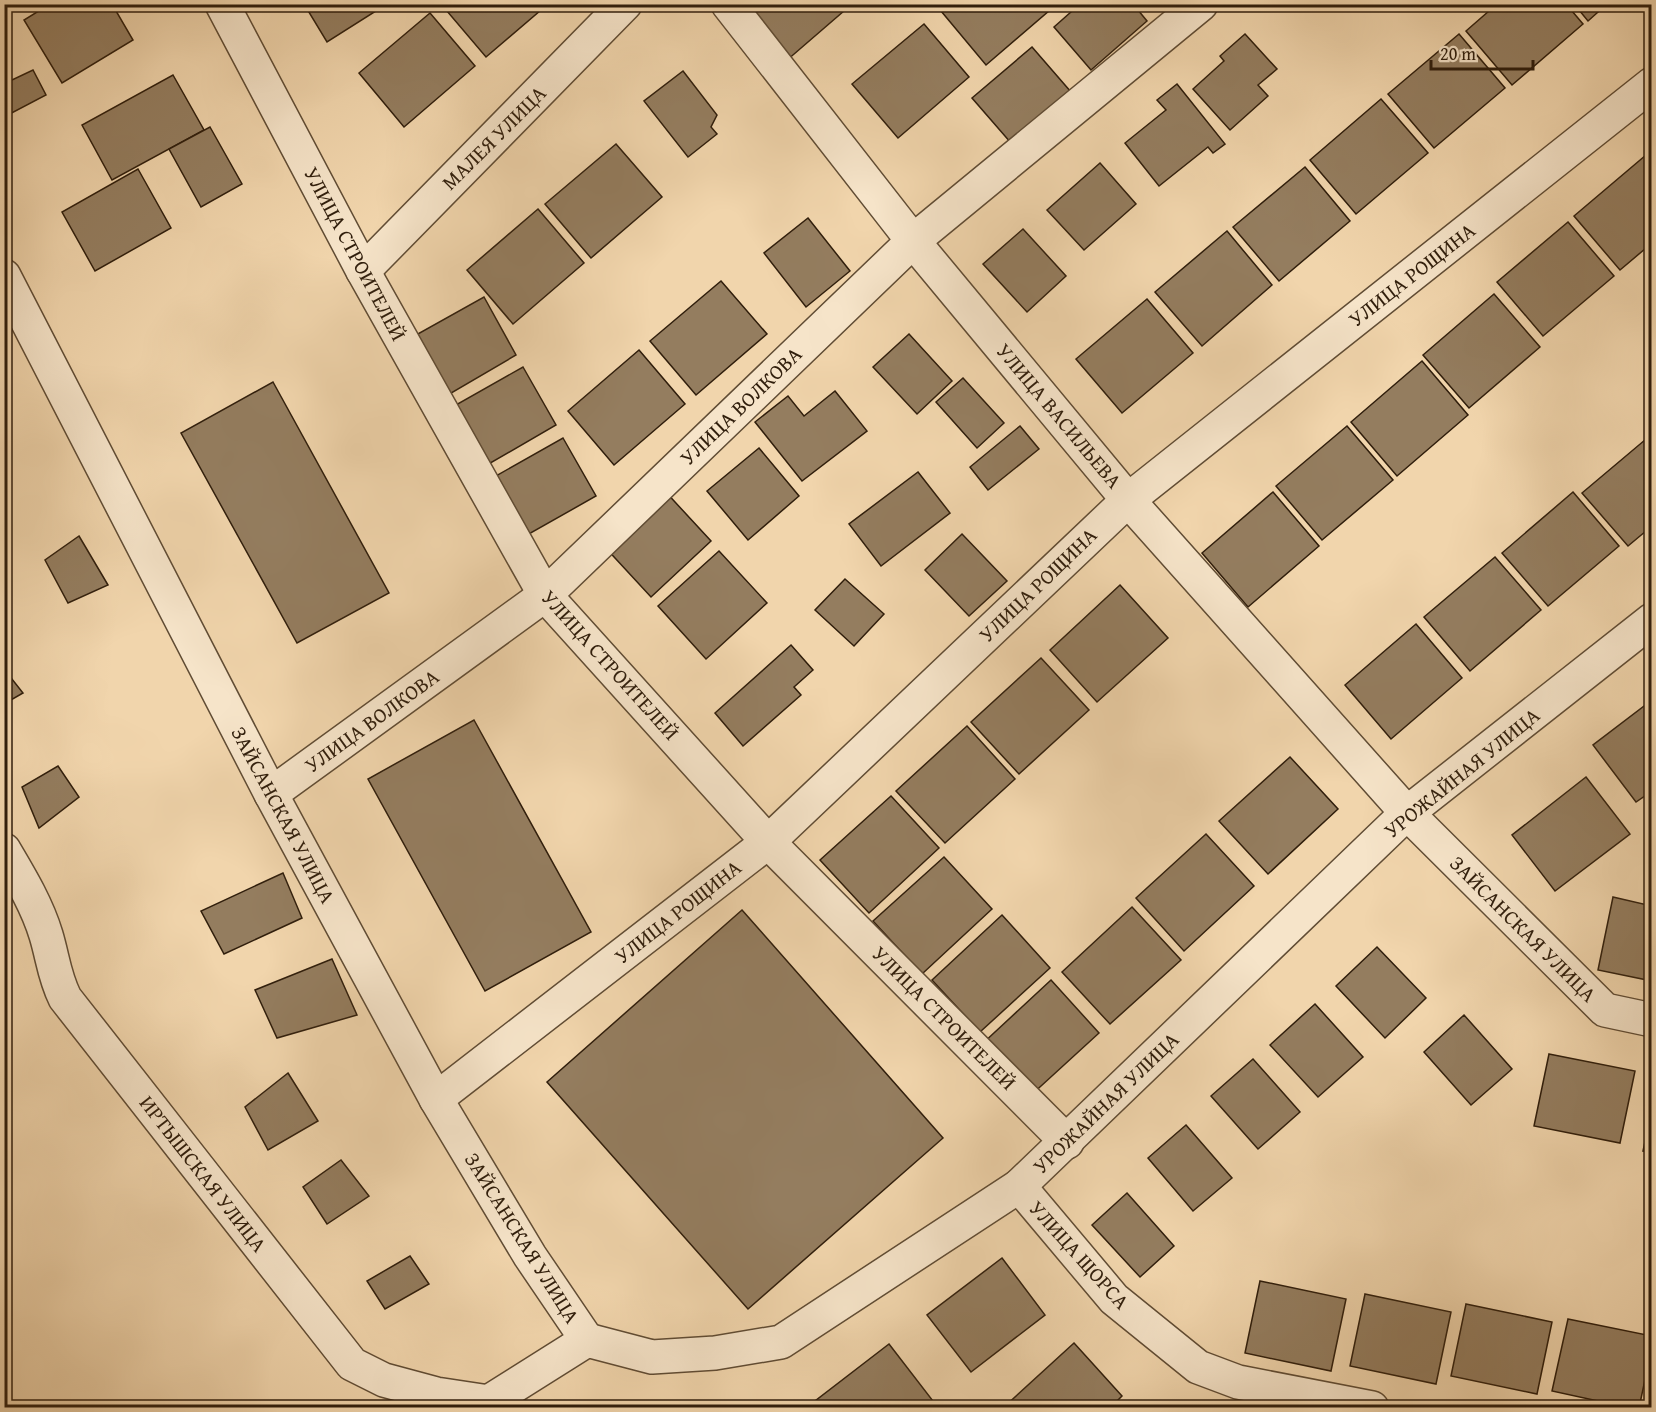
<svg xmlns="http://www.w3.org/2000/svg" width="1656" height="1412" font-family="'Gentium Book Plus',serif">
<rect width="100%" height="100%" fill="#f1d5ac"/>
<filter id="stains"><feTurbulence type="fractalNoise" baseFrequency=".00333" numOctaves="4"/><feColorMatrix values="0 0 0 0 .2 0 0 0 0 .09 0 0 0 0 .02 0 0 0 .5 -.17"/></filter>
<radialGradient id="worn" r=".72"><stop offset=".6" stop-color="#630" stop-opacity="0"/><stop offset="1" stop-color="#630" stop-opacity=".3"/></radialGradient>
<!-- building -->
<g fill="#947d5f" stroke="#301e0c" stroke-width="1.5">
<path d="M50 4H112L133 40 62 83 24 20Z"/>
<path d="M304 4H387L327 42Z"/>
<path d="M441 4H548L486 57Z"/>
<path d="M743 4H852L786 61Z"/>
<path d="M948 4H1057L986 65 941 11Z"/>
<path d="M1080 4H1133L1147 21 1091 70 1054 27Z"/>
<path d="M1497 4H1566L1583 24 1512 85 1466 31Z"/>
<path d="M1574 4H1607L1588 21Z"/>
<path d="M430 13 475 66 404 127 359 73Z"/>
<path d="M924 24 969 77 898 138 852 84Z"/>
<path d="M1245 34 1277 69 1258 85 1268 96 1230 130 1193 89 1224 61 1220 56Z"/>
<path d="M1459 34 1505 88 1434 148 1388 94Z"/>
<path d="M1032 47 1071 92 1011 143 972 98Z"/>
<path d="M4 65 12 80 33 70 46 95 4 117Z"/>
<path d="M683 71 717 115 711 127 717 134 688 157 644 101Z"/>
<path d="M173 75 204 130 112 180 82 125Z"/>
<path d="M1177 84 1225 144 1213 153 1208 147 1159 186 1125 143 1166 110 1157 100Z"/>
<path d="M1381 99 1428 153 1356 214 1310 160Z"/>
<path d="M210 127 242 184 201 207 169 149Z"/>
<path d="M616 144 662 197 591 258 545 204Z"/>
<path d="M1646 155 1652 162V243L1620 270 1574 216Z"/>
<path d="M1100 163 1136 204 1084 250 1047 210Z"/>
<path d="M1305 167 1350 221 1279 281 1233 227Z"/>
<path d="M138 169 171 228 95 271 62 212Z"/>
<path d="M538 209 584 263 513 324 467 270Z"/>
<path d="M808 218 850 271 806 307 764 253Z"/>
<path d="M1568 222 1614 276 1543 336 1497 282Z"/>
<path d="M1023 229 1066 276 1027 312 983 264Z"/>
<path d="M1227 231 1272 285 1202 346 1155 292Z"/>
<path d="M721 281 767 334 696 395 650 341Z"/>
<path d="M1494 294 1540 347 1469 408 1423 355Z"/>
<path d="M484 297 516 355 441 399 407 340Z"/>
<path d="M1147 299 1193 353 1122 413 1076 359Z"/>
<path d="M909 334 952 381 917 414 873 367Z"/>
<path d="M639 350 685 404 614 465 568 411Z"/>
<path d="M1422 361 1468 415 1397 476 1351 422Z"/>
<path d="M523 367 556 425 480 469 447 410Z"/>
<path d="M963 378 1004 423 977 448 936 402Z"/>
<path d="M273 382 389 593 297 643 181 433Z"/>
<path d="M835 391 867 431 802 481 755 422 788 396 804 416Z"/>
<path d="M1020 426 1039 449 988 490 970 467Z"/>
<path d="M1347 426 1393 480 1322 540 1276 486Z"/>
<path d="M1652 434V526L1628 546 1582 493Z"/>
<path d="M563 438 596 496 520 539 487 481Z"/>
<path d="M759 448 799 496 748 540 707 491Z"/>
<path d="M918 472 950 513 881 566 849 524Z"/>
<path d="M663 489 711 541 651 597 603 545Z"/>
<path d="M1273 492 1319 546 1248 607 1202 553Z"/>
<path d="M1573 492 1619 546 1548 606 1502 553Z"/>
<path d="M962 534 1007 581 969 616 925 570Z"/>
<path d="M79 536 108 585 68 603 45 560Z"/>
<path d="M719 551 767 603 706 659 658 606Z"/>
<path d="M1495 557 1541 610 1470 671 1424 617Z"/>
<path d="M845 579 884 614 854 646 815 610Z"/>
<path d="M1120 585 1168 638 1097 702 1050 650Z"/>
<path d="M1416 624 1462 678 1391 739 1345 685Z"/>
<path d="M791 645 813 670 794 687 801 695 743 746 715 713Z"/>
<path d="M1041 658 1089 710 1019 774 971 722Z"/>
<path d="M4 669 23 693 4 704Z"/>
<path d="M1652 700V791L1636 802 1593 745Z"/>
<path d="M474 720 591 932 485 991 368 779Z"/>
<path d="M967 726 1015 779 945 843 896 791Z"/>
<path d="M1290 757 1338 809 1268 874 1219 821Z"/>
<path d="M58 766 79 797 39 828 22 787Z"/>
<path d="M1586 777 1630 834 1555 891 1512 835Z"/>
<path d="M891 796 939 848 869 913 820 860Z"/>
<path d="M1206 834 1254 886 1184 951 1136 898Z"/>
<path d="M944 857 992 909 922 974 873 921Z"/>
<path d="M283 873 302 918 224 954 201 911Z"/>
<path d="M1613 897 1652 906V981L1598 970Z"/>
<path d="M1132 907 1181 960 1110 1024 1062 972Z"/>
<path d="M742 910 943 1138 748 1309 547 1082Z"/>
<path d="M1002 915 1050 968 980 1032 932 980Z"/>
<path d="M1377 947 1426 998 1385 1038 1336 986Z"/>
<path d="M332 959 357 1015 277 1038 255 990Z"/>
<path d="M1051 980 1099 1033 1029 1097 981 1045Z"/>
<path d="M1315 1004 1363 1057 1318 1097 1270 1045Z"/>
<path d="M1464 1015 1512 1069 1471 1105 1424 1052Z"/>
<path d="M1549 1054 1635 1071 1620 1143 1534 1126Z"/>
<path d="M1253 1059 1300 1112 1258 1149 1211 1096Z"/>
<path d="M288 1073 318 1121 268 1150 245 1107Z"/>
<path d="M1652 1108V1152L1643 1151Z"/>
<path d="M1186 1125 1232 1178 1193 1211 1148 1158Z"/>
<path d="M341 1160 369 1196 327 1224 303 1187Z"/>
<path d="M1127 1193 1174 1246 1140 1277 1092 1225Z"/>
<path d="M410 1256 429 1284 385 1309 367 1281Z"/>
<path d="M1002 1258 1045 1315 971 1372 927 1315Z"/>
<path d="M1260 1281 1346 1299 1331 1371 1245 1353Z"/>
<path d="M1365 1294 1451 1312 1436 1384 1350 1366Z"/>
<path d="M1466 1304 1552 1322 1537 1394 1451 1376Z"/>
<path d="M1568 1319 1652 1336V1347L1639 1408H1630L1552 1391Z"/>
<path d="M1074 1343 1122 1396 1110 1408H1003Z"/>
<path d="M889 1344 933 1401 924 1408H819L815 1401Z"/>
</g>
<g fill="none" stroke-linecap="round" stroke-linejoin="round">
<!-- minor casing -->
<g stroke="#604c34" stroke-width="36">
<g id="minor">
<path d="M222 4 363 271 545 595 768 842 1067 1142"/>
<path d="M728 4 913 241 1128 500 1407 813 1605 1010 1652 1020"/>
<path d="M363 271 625 4"/>
<path d="M4 276 271 794 436 1099 530 1256 587 1340"/>
<path d="M271 794 545 595 913 241 1201 4"/>
<path d="M4 850C20 877 37 905 46 935 53 958 54 976 65 998L352 1364 384 1380 436 1394 489 1402"/>
<path d="M436 1099 768 842 1128 500 1652 84"/>
<path d="M1019 1186 1114 1299 1198 1367 1238 1382 1372 1408"/>
<path d="M479 1408 587 1340 652 1357 715 1353 781 1342 1019 1186 1407 813 1652 620"/>
</g>
</g>
<!-- minor -->
<use href="#minor" stroke="#f6e4c9" stroke-width="33"/>
</g>
<g text-anchor="middle" stroke-width="4.5" stroke-linejoin="round" paint-order="stroke">
<!-- street labels -->
<g font-size="21" fill="#301e0c" stroke="#f6e4c9">
<text transform="translate(494 138) rotate(-45)" y="7">МАЛЕЯ УЛИЦА</text>
<text transform="translate(355 254) rotate(62)" y="7">УЛИЦА СТРОИТЕЛЕЙ</text>
<text transform="translate(1412 275) rotate(-38)" y="7">УЛИЦА РОЩИНА</text>
<text transform="translate(741 406) rotate(-44)" y="7">УЛИЦА ВОЛКОВА</text>
<text transform="translate(1059 416) rotate(50)" y="7">УЛИЦА ВАСИЛЬЕВА</text>
<text transform="translate(1038 585) rotate(-44)" y="7">УЛИЦА РОЩИНА</text>
<text transform="translate(610 665) rotate(48)" y="7">УЛИЦА СТРОИТЕЛЕЙ</text>
<text transform="translate(372 721) rotate(-36)" y="7">УЛИЦА ВОЛКОВА</text>
<text transform="translate(1462 773) rotate(-39)" y="7">УРОЖАЙНАЯ УЛИЦА</text>
<text transform="translate(283 815) rotate(62)" y="7">ЗАЙСАНСКАЯ УЛИЦА</text>
<text transform="translate(678 912) rotate(-38)" y="7">УЛИЦА РОЩИНА</text>
<text transform="translate(1523 929) rotate(45)" y="7">ЗАЙСАНСКАЯ УЛИЦА</text>
<text transform="translate(944 1018) rotate(45)" y="7">УЛИЦА СТРОИТЕЛЕЙ</text>
<text transform="translate(1106 1103) rotate(-44)" y="7">УРОЖАЙНАЯ УЛИЦА</text>
<text transform="translate(203 1174) rotate(52)" y="7">ИРТЫШСКАЯ УЛИЦА</text>
<text transform="translate(522 1238) rotate(58)" y="7">ЗАЙСАНСКАЯ УЛИЦА</text>
<text transform="translate(1079 1255) rotate(48)" y="7">УЛИЦА ЩОРСА</text>
</g>
</g>
<!-- margin -->
<rect width="1656" height="1412" fill="none" stroke="#f1d5ac" stroke-width="24"/>
<rect x="6" y="6" width="1644" height="1400" fill="none" stroke="#301e0c" stroke-width="3"/>
<rect x="12" y="12" width="1632" height="1388" fill="none" stroke="#301e0c" stroke-width="1.5"/>
<!-- scale -->
<path d="M1431 60v9h102v-9" fill="none" stroke="#301e0c" stroke-width="3"/>
<text x="1440" y="60" font-size="18" fill="#301e0c" stroke="#f6e4c9" stroke-width="4.5" paint-order="stroke">20 m</text>
<rect width="100%" height="100%" filter="url(#stains)"/>
<rect width="100%" height="100%" fill="url(#worn)"/>
</svg>
